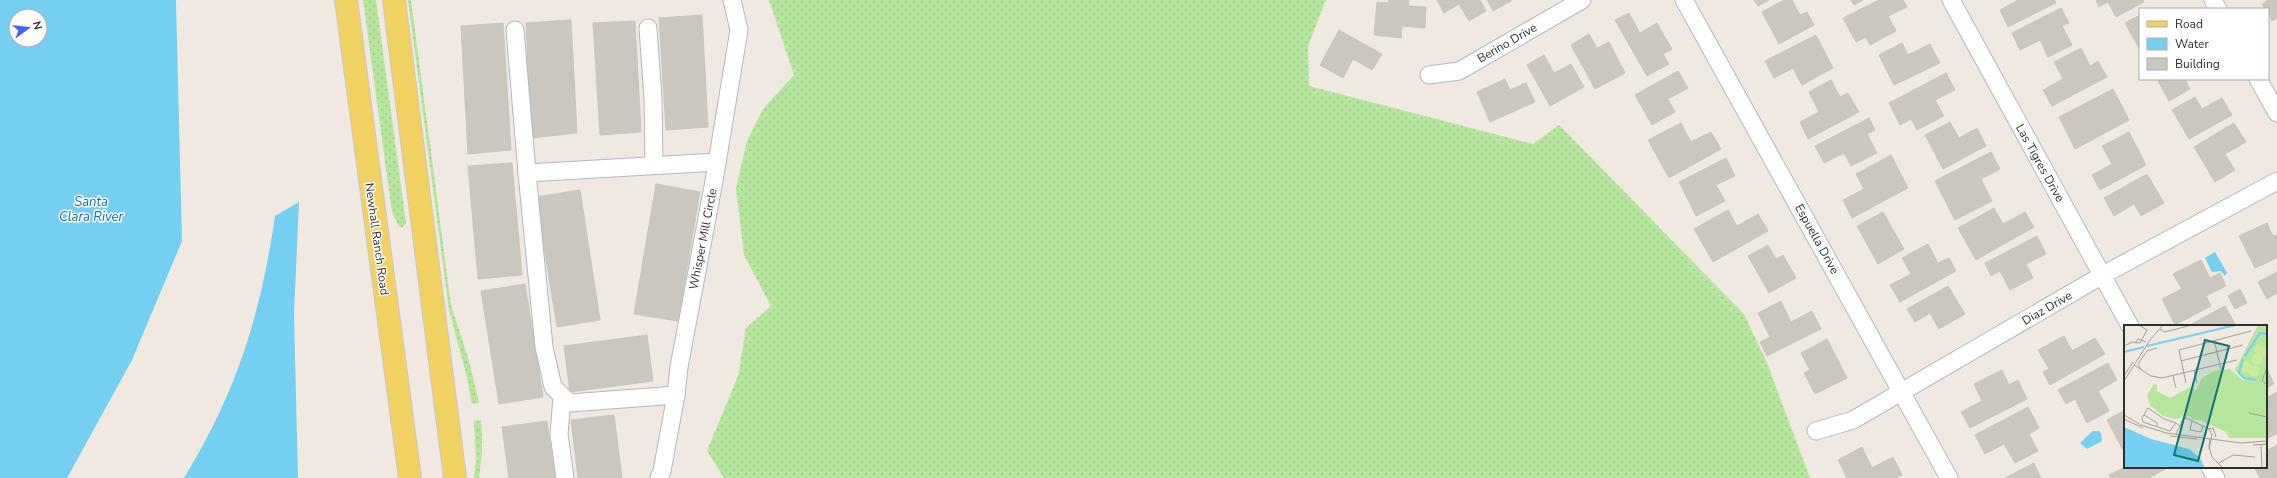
<svg xmlns="http://www.w3.org/2000/svg" width="2277" height="478" font-family="'Nunito Sans',sans-serif">
<defs>
<pattern id="grass-dots" width="8" height="8" patternUnits="userSpaceOnUse"><rect width="8" height="8" fill="#b6e59e"/><path d="M2 2h.1M6 6h.1" fill="none" stroke="#9dc588" stroke-width="1.8" stroke-linecap="round"/></pattern>
</defs>
<rect width="100%" height="100%" fill="#efe9e1"/>
<!-- grass -->
<g fill="url(#grass-dots)">
<path d="M363 0H376L406 223 403 227H399L392 212Z"/>
<path d="M408 0H411L451 305 469 361 479 403 472 404 467 377 449 310Z"/>
<path d="M769 0H1326L1308 46 1309 86 1533 144 1559 125 1744 314 1767 363 1810 478H724L707 451 738 376 746 328 771 306 744 255 736 188 747 141 763 109 794 75Z"/>
<path d="M481 420C483 440 482 458 479 478H474L476 460 474 421Z"/>
</g>
<!-- water -->
<g fill="#75cff0" fill-rule="evenodd">
<path d="M0 0H176V3L182 241 132 360 67 478H0ZM16 16H40V40H16Z"/>
<path d="M299 202 294 314 298 478H184C236 394 261 314 275 216Z"/>
<path d="M2215 252 2227 273 2225 276 2221 271 2212 272 2205 258Z"/>
<path d="M2093 431H2099L2101 433 2102 441 2087 449 2080 443Z"/>
</g>
<!-- building -->
<g fill="#cbc7bf" stroke="#cbc5ba">
<path d="M1389 0H1409L1408 6 1426 7 1425 28 1402 26 1401 38 1374 35 1377 2 1388 3Z"/>
<path d="M1437 0H1480L1486 11 1469 21 1459 4 1444 13Z"/>
<path d="M1487 0H1511V1L1493 11Z"/>
<path d="M1754 0H1769L1758 6Z"/>
<path d="M1784 0H1792L1800 15 1807 12 1814 25 1779 44 1762 12Z"/>
<path d="M1851 0H1863L1854 5Z"/>
<path d="M1879 0H1903L1907 7 1888 16 1896 31 1870 45 1866 37 1856 42 1843 18Z"/>
<path d="M2054 0 2056 3 2008 27 2000 10 2018 0Z"/>
<path d="M2096 0H2143L2144 2 2116 17 2108 2 2099 7Z"/>
<path d="M2268 0H2277V18L2272 21 2268 9H2265L2262 4Z"/>
<path d="M2061 8 2069 23 2062 26 2072 45 2048 57 2040 40 2020 50 2012 33Z"/>
<path d="M1629 13 1640 33 1657 23 1672 49 1663 54 1669 64 1647 76 1615 20Z"/>
<path d="M702 15 708 127 666 130 659 18Z"/>
<path d="M2140 15V50L2125 23Z"/>
<path d="M571 20 577 133 531 138 526 23Z"/>
<path d="M635 21 641 132 600 135 593 23Z"/>
<path d="M503 23 511 150 468 154 461 26Z"/>
<path d="M1339 30 1382 54 1372 70 1353 59 1343 78 1320 65Z"/>
<path d="M1589 34 1597 48 1609 42 1625 73 1595 89 1571 45Z"/>
<path d="M1816 35 1833 68 1802 85 1793 68 1774 78 1765 61Z"/>
<path d="M1902 43 1908 55 1930 44 1940 63 1894 85 1879 55Z"/>
<path d="M2081 48 2090 66 2098 61 2107 77 2052 106 2043 90 2063 79 2054 62Z"/>
<path d="M1544 55 1554 73 1571 64 1584 87 1550 106 1527 65Z"/>
<path d="M1678 71 1688 88 1668 99 1675 112 1652 125 1635 95Z"/>
<path d="M1946 73 1955 90 1935 100 1944 116 1917 130 1911 119 1900 125 1889 103Z"/>
<path d="M1505 79 1510 90 1526 83 1535 102 1490 122 1477 92Z"/>
<path d="M2157 79H2185L2190 89 2169 101Z"/>
<path d="M1831 80 1840 97 1848 93 1859 112 1808 139 1800 122 1819 112 1809 92Z"/>
<path d="M2113 89 2129 120 2075 149 2059 117Z"/>
<path d="M2195 97 2202 109 2222 98 2232 115 2189 139 2172 110Z"/>
<path d="M1869 118 1875 130 1867 134 1877 153 1851 166 1844 153 1824 163 1815 146Z"/>
<path d="M1950 122 1959 138 1977 128 1986 146 1943 169 1925 135Z"/>
<path d="M1681 123 1691 142 1711 132 1721 149 1669 178 1648 140Z"/>
<path d="M2234 123 2246 142 2225 154 2235 170 2215 182 2194 147Z"/>
<path d="M2129 132 2146 165 2100 190 2092 175 2112 164 2102 146Z"/>
<path d="M1991 152 2000 169 1981 179 1992 201 1955 220 1935 181Z"/>
<path d="M1891 155 1908 188 1852 218 1843 200 1864 189 1856 174Z"/>
<path d="M1726 158 1735 176 1716 185 1725 201 1696 216 1679 182Z"/>
<path d="M512 163 522 275 478 279 468 166Z"/>
<path d="M2147 174 2164 203 2141 216 2134 204 2114 216 2104 198Z"/>
<path d="M656 184 700 192 678 321 634 314Z"/>
<path d="M580 190 600 320 557 327 536 197Z"/>
<path d="M1994 208 2003 224 2025 212 2034 227 1976 260 1958 228Z"/>
<path d="M1728 210 1737 226 1758 214 1768 231 1713 262 1694 229Z"/>
<path d="M1883 212 1904 249 1878 264 1857 226Z"/>
<path d="M2267 223 2273 236 2277 235V258L2255 268 2239 236Z"/>
<path d="M2037 236 2046 254 2026 264 2033 278 2010 290 2000 271 1991 276 1985 263Z"/>
<path d="M1928 244 1938 263 1949 258 1956 271 1900 302 1890 285 1911 274 1902 258Z"/>
<path d="M1768 245 1776 259 1783 255 1796 278 1769 293 1748 256Z"/>
<path d="M2201 260 2210 278 2220 273 2226 286 2206 296 2211 306 2175 325 2162 299 2182 289 2173 274Z"/>
<path d="M2277 272V293L2267 299 2258 282Z"/>
<path d="M525 284 543 397 499 404 481 291Z"/>
<path d="M1948 286 1965 314 1939 329 1930 313 1915 322 1907 309Z"/>
<path d="M2240 289 2247 303 2235 309 2228 296Z"/>
<path d="M1781 301 1791 322 1812 311 1821 329 1767 356 1760 342 1770 337 1758 313Z"/>
<path d="M2225 306 2236 326H2188Z"/>
<path d="M647 335 653 381 570 392 564 346Z"/>
<path d="M2064 336 2072 351 2095 338 2105 354 2050 385 2043 372 2049 369 2038 350Z"/>
<path d="M1827 339 1847 378 1815 394 1804 373 1810 370 1801 353Z"/>
<path d="M2108 363 2117 380 2098 391 2109 411 2087 423 2075 399 2066 404 2058 390Z"/>
<path d="M2266 367 2274 384 2266 388Z"/>
<path d="M2002 370 2009 385 2018 380 2027 399 1970 428 1961 412 1982 401 1974 384Z"/>
<path d="M2277 392V434L2266 439V398Z"/>
<path d="M2028 407 2039 428 2029 434 2038 451 2015 463 2004 444 1985 454 1975 435Z"/>
<path d="M2125 410V454L2107 420Z"/>
<path d="M614 415 622 478H578L571 420Z"/>
<path d="M547 421 555 478H509L502 427Z"/>
<path d="M2277 445V478H2260L2254 467H2266V451Z"/>
<path d="M1862 447 1872 468 1893 457 1902 475 1896 478H1847L1838 460Z"/>
<path d="M2034 463 2041 478H2005Z"/>
<path d="M2125 467H2166L2167 468 2149 478H2111L2109 475Z"/>
</g>
<g fill="none" stroke-linecap="round" stroke-linejoin="round">
<!-- minor casing -->
<g stroke="#b4b7c1" stroke-width="19">
<g id="minor">
<path d="M1684 0 1949 478"/>
<path d="M1951 0 2130 326"/>
<path d="M2213 0 2218 9"/>
<path d="M648 28 653 99 654 164"/>
<path d="M515 30 527 173"/>
<path d="M1429 75 1459 71 1582 0"/>
<path d="M2258 79 2277 113"/>
<path d="M676 395 570 403 553 387 544 347 527 173 717 162"/>
<path d="M562 397 559 434 565 478"/>
<path d="M1816 431 1853 420 2101 276 2277 181"/>
<path d="M2210 467 2216 478"/>
<path d="M659 478 662 471 676 395 679 367 714 181 739 30 732 0"/>
</g>
</g>
<!-- primary casing -->
<g stroke="#c9c9c9" stroke-width="24">
<g id="primary">
<path d="M346 0 410 478"/>
<path d="M394 0 455 478"/>
</g>
</g>
<!-- minor -->
<use href="#minor" stroke="#fff" stroke-width="17"/>
<!-- primary -->
<use href="#primary" stroke="#f2d163" stroke-width="22"/>
</g>
<g text-anchor="middle" stroke-width="3" stroke-linejoin="round" paint-order="stroke">
<!-- street labels -->
<g font-size="12" fill="#2e2e2e" stroke="#fff">
<text transform="translate(1507 43) rotate(-30)" y="4">Berino Drive</text>
<text transform="translate(2040 163) rotate(61)" y="4">Las Tigres Drive</text>
<text transform="translate(377 239) rotate(82)" y="4">Newhall Ranch Road</text>
<text transform="translate(703 239) rotate(-79)" y="4">Whisper Mill Circle</text>
<text transform="translate(1817 239) rotate(61)" y="4">Espuella Drive</text>
<text transform="translate(2047 308) rotate(-30)" y="4">Diaz Drive</text>
</g>
<!-- water labels -->
<g font-size="13" font-style="italic" fill="#0d6fa3" stroke="#fff">
<text x="91" y="206">Santa<tspan x="91" dy="15">Clara River</tspan></text>
</g>
</g>
<!-- overview -->
<g transform="translate(2124 325)">
<rect width="143" height="143" fill="#efe9e1"/>
<path d="M105 44 119 55 133 57 143 65V113H105L102 107 76 95H70L65 91 51 94 39 91 26 80 23 70 30 59 33 60V66L46 73 66 62 72 65 78 53 90 46Z" fill="#b6e59e"/>
<path d="M134 0H143V93L124 89 132 57 122 56 111 45Z" fill="#b6e59e"/>
<path d="M133 19 143 24 141 32 129 26ZM127.5 34a5.5 5.5 0 1 1 11 0a5.5 5.5 0 1 1-11 0ZM116.5 42a5.5 5.5 0 1 1 11 0a5.5 5.5 0 1 1-11 0ZM124.5 46a5.5 5.5 0 1 1 11 0a5.5 5.5 0 1 1-11 0Z" fill="#c9ec9a"/>
<path d="M0 102 27 114 65 124 76 133 81 143H0Z" fill="#75cff0"/>
<path fill="none" stroke="#75cff0" stroke-width="2" d="M23 21 112 0M0 27 20 22M121 31 136 8 143 9M119 34 115 48 120 53 132 55"/>
<path fill="none" stroke="#a29e99" stroke-width="1" d="M36 4 41 7 68 0M90 15 97 44M11 18 14 14 22 17M0 21 8 17 16 18 23 5 15 0M57 36 119 20M10 40 27 51 38 53 113 35M143 43 138 55 143 60M17 45 14 39 23 26 33 23M70 45 73 58M0 51 9 37M49 51 52 63M0 56 26 15 39 0M62 58 55 25 127 6M125 88 143 92M0 90 17 100 42 108 117 118 143 116M20 90 33 98V101M0 94 19 103M68 96 66 105 77 107 79 101M52 98 46 106 19 97 18 93 24 83 40 94 52 98 56 101M84 104 89 103 92 112M52 109 59 94 62 93 85 104 88 110 85 124M46 111 73 114M86 114 85 122 88 132 99 143M129 120 143 119M137 120 138 143M95 138 109 130 131 132"/>
<path fill="#0f766e" fill-opacity="0.15" stroke="#0f766e" stroke-width="2" d="M81 15 105 21 74 136 50 130Z"/>
<rect width="143" height="143" fill="none" stroke="#2e2e2e" stroke-width="2"/>
</g>
<!-- legend -->
<rect x="2139" y="8" width="130" height="72" fill="#ffffff" stroke="#ababab"/>
<rect x="2147" y="21" width="20" height="6" fill="#f2d163" stroke="#ababab"/>
<text x="2175" y="28" font-size="12" fill="#2e2e2e">Road</text>
<rect x="2147" y="38" width="20" height="12" fill="#75cff0" stroke="#ababab"/>
<text x="2175" y="48" font-size="12" fill="#2e2e2e">Water</text>
<rect x="2147" y="58" width="20" height="12" fill="#cbc7bf" stroke="#ababab"/>
<text x="2175" y="68" font-size="12" fill="#2e2e2e">Building</text>
<!-- north arrow -->
<g transform="translate(28 28) rotate(75)"><circle r="19" fill="#ffffff" stroke="#ababab"/>
<path d="M0-3L7 15L0 10L-7 15Z" fill="#4264fb"/>
<text y="-6" font-size="11" font-weight="bold" text-anchor="middle" fill="#2e2e2e">N</text>
</g>
</svg>
